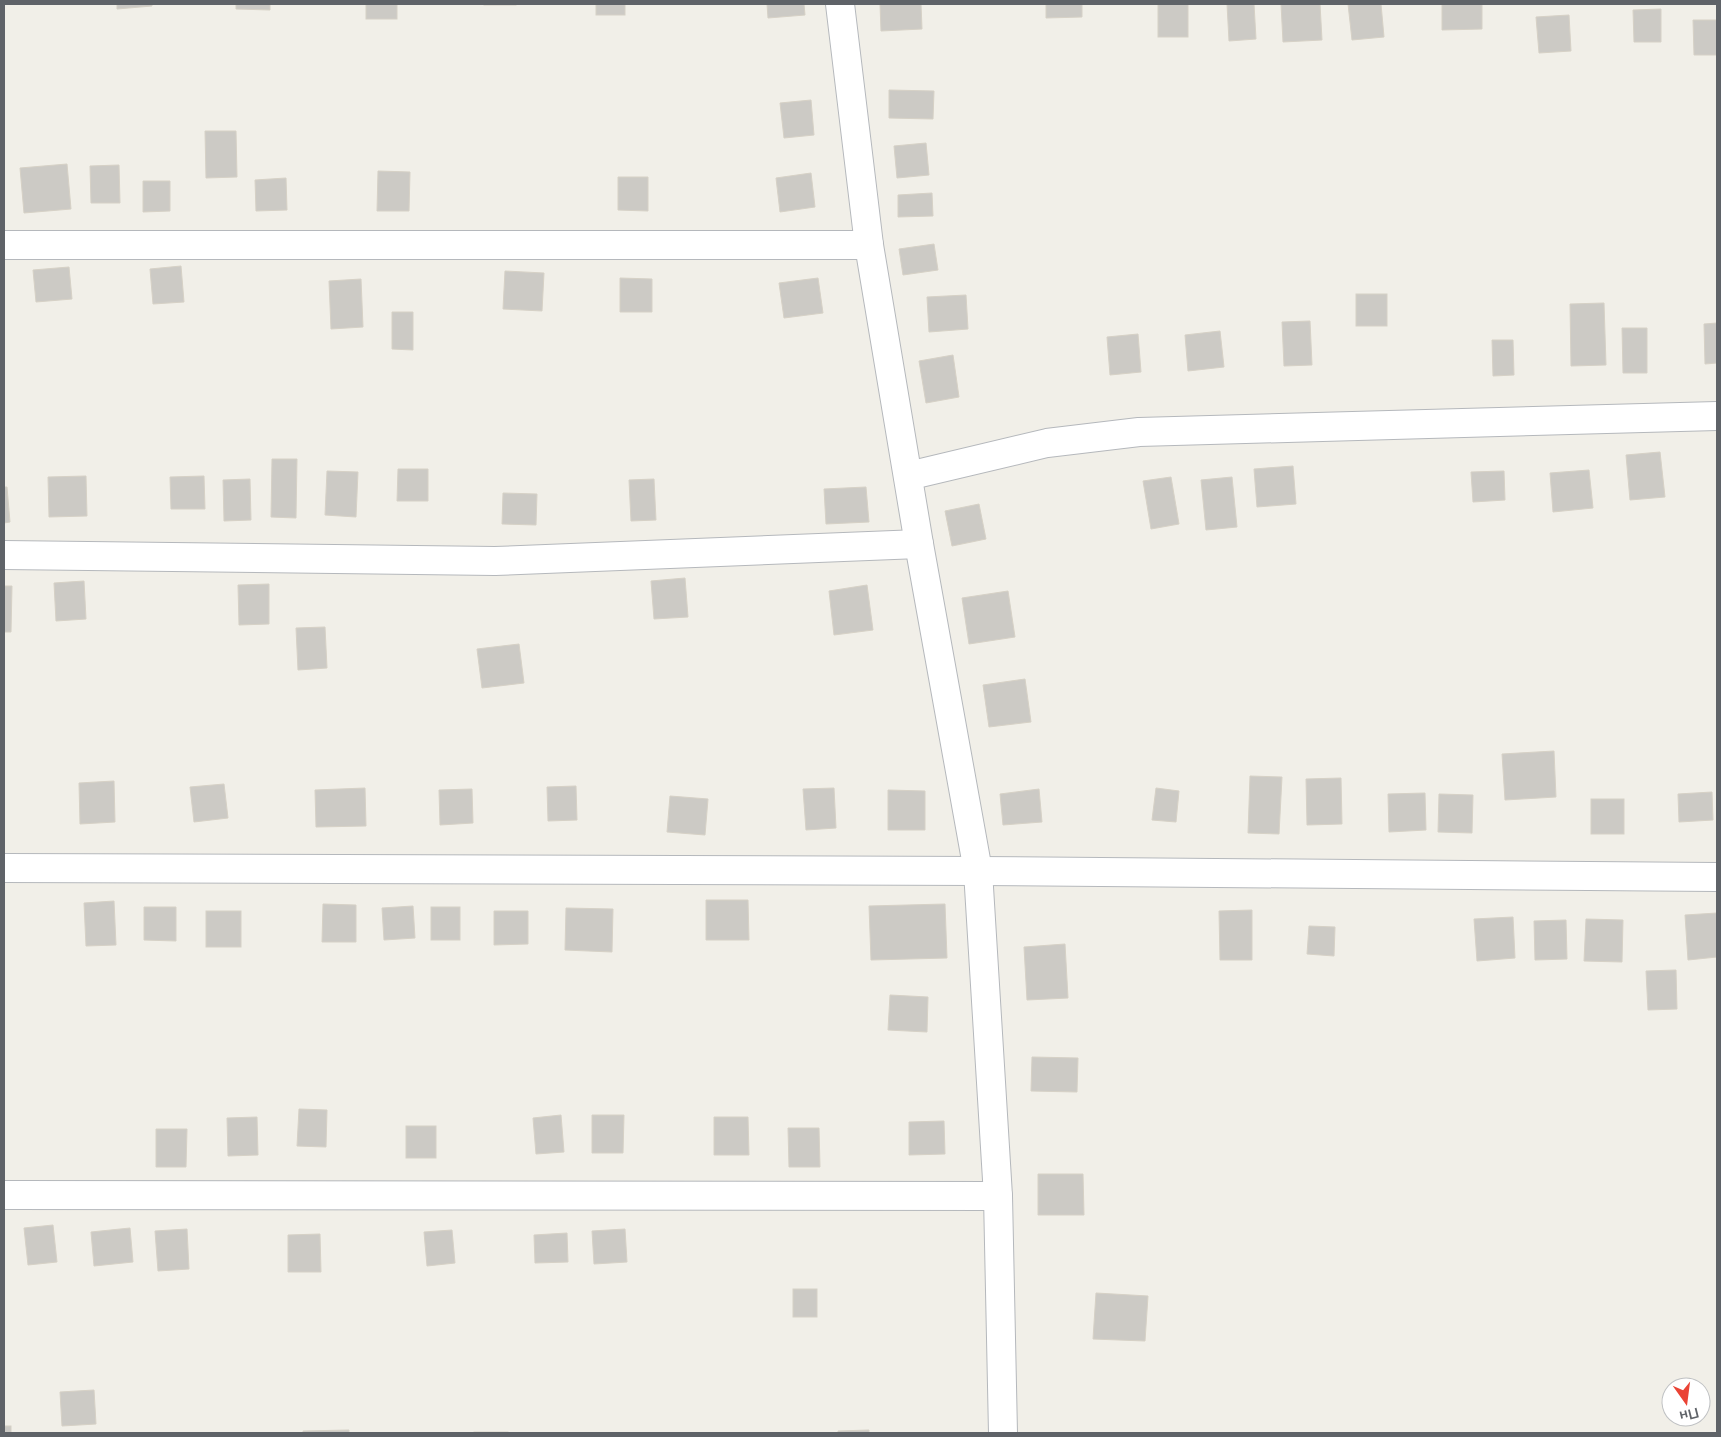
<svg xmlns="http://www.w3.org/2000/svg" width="1721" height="1437" font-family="Mulish,sans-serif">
<rect width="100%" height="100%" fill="#f1efe8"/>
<!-- building -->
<g fill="#cccac5" stroke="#d6d1c6">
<path d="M117 4H152V6L117 9Z"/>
<path d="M236 4H270V10L236 9Z"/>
<rect x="366" y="4" width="31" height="15"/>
<rect x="484" y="4" width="32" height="1"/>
<rect x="596" y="4" width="29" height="11"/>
<path d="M767 4H804L805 15 768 18Z"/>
<path d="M880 4H921L922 29 881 31Z"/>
<path d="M1046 4H1082V17L1046 18Z"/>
<rect x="1158" y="4" width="30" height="33"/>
<path d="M1227 4H1254L1256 39 1229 41Z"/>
<path d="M1281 4H1320L1322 40 1283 42Z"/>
<path d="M1348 4H1381L1384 37 1352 40Z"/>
<path d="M1442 4H1482V29L1442 30Z"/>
<path d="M1661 9V42H1634L1633 10Z"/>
<path d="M1569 15 1571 51 1539 53 1536 17Z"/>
<path d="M1693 20H1717V55H1694Z"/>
<path d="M889 90 934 91 933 119 889 118Z"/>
<path d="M811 100 814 135 784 138 780 103Z"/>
<path d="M205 131H236L237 177 206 178Z"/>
<path d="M926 143 929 175 897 178 894 146Z"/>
<path d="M67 164 71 209 24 213 20 168Z"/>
<path d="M119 165 120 203H91L90 166Z"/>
<path d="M378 171 410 172 409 211H377Z"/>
<path d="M811 173 815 207 780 212 776 178Z"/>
<path d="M618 177H648V211L618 210Z"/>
<path d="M286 178 287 210 256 211 255 180Z"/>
<path d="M143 181H170V211L143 212Z"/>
<path d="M932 193 933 216 898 217V195Z"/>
<path d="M934 244 938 270 903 275 899 249Z"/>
<path d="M181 266 184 302 153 304 150 269Z"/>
<path d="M69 267 72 299 36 302 33 270Z"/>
<path d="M505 271 544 273 542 311 503 309Z"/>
<path d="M620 278 652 279V312H620Z"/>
<path d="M818 278 823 313 784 318 779 283Z"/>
<path d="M361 279 363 327 331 329 329 281Z"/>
<rect x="1356" y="294" width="31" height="32"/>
<path d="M966 295 968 329 929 332 927 297Z"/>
<path d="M1604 303 1606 365 1571 366 1570 304Z"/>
<path d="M392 312H413V350L392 349Z"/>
<path d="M1310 321 1312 365 1284 366 1282 322Z"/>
<path d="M1717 323V363L1705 364 1704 324Z"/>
<path d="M1622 328H1647V373H1623Z"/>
<path d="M1220 331 1224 367 1188 371 1185 335Z"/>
<path d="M1138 334 1141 372 1110 375 1107 337Z"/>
<path d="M1492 340H1513L1514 375 1493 376Z"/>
<path d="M953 355 959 397 926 403 919 361Z"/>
<path d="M1660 452 1665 497 1630 500 1626 455Z"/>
<path d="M272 459H297L296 518 271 517Z"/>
<path d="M1293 466 1296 504 1257 507 1254 469Z"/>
<path d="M398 469H428V501H397Z"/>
<path d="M1589 470 1593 508 1553 512 1550 473Z"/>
<path d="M327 471 358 472 356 517 325 515Z"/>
<path d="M1504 471 1505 500 1473 502 1471 472Z"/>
<path d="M86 476 87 516 49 517 48 477Z"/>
<path d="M204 476 205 509H171L170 477Z"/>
<path d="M1171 477 1179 524 1151 529 1143 481Z"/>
<path d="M1232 477 1237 527 1206 530 1201 480Z"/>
<path d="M250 479 251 520 224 521 223 480Z"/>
<path d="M654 479 656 520 631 521 629 480Z"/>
<path d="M4 487H7L10 522 4 523Z"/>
<path d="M866 487 869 522 826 524 824 489Z"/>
<path d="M503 493 537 494 536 525 502 524Z"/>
<path d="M979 504 986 539 952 546 945 511Z"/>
<path d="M685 578 688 617 654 619 651 581Z"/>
<path d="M84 581 86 619 56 621 54 583Z"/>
<path d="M269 584V624L239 625 238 585Z"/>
<path d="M867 585 873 630 834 635 829 591Z"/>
<path d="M4 586H12L11 632H4Z"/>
<path d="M1008 591 1015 637 969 644 962 598Z"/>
<path d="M325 627 327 668 298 670 296 628Z"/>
<path d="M519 644 524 683 482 688 477 649Z"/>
<path d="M1025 679 1031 722 989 727 983 685Z"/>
<path d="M1554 751 1556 797 1505 800 1502 754Z"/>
<path d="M1250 776 1282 777 1279 834 1248 833Z"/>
<path d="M1341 778 1342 824 1307 825 1306 779Z"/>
<path d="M114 781 115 822 80 824 79 783Z"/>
<path d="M224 784 228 818 194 822 190 787Z"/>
<path d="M576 786 577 820 548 821 547 787Z"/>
<path d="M365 788 366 826 316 827 315 790Z"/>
<path d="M834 788 836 828 806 830 803 789Z"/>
<path d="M1156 788 1179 791 1176 822 1152 820Z"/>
<path d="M472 789 473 823 440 825 439 790Z"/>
<path d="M1039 789 1042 822 1003 825 1000 794Z"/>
<path d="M888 790 925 791V830H888Z"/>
<path d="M1712 792 1713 820 1679 822 1678 794Z"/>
<path d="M1425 793 1426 830 1389 832 1388 794Z"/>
<path d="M1439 794 1473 795 1472 833 1438 832Z"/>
<path d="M670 796 708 799 705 835 667 832Z"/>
<rect x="1591" y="799" width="33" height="35"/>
<path d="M706 900H748L749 940H706Z"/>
<path d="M114 901 116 945 86 946 84 903Z"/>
<path d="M323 904 356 905V942H322Z"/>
<path d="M945 904 947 958 871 960 869 906Z"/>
<path d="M413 906 415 938 384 940 382 908Z"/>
<path d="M144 907H176V941L144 940Z"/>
<rect x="431" y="907" width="29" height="33"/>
<path d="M566 908 613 909 612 952 565 950Z"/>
<path d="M1252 910V960H1220L1219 911Z"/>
<rect x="206" y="911" width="35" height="36"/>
<path d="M494 911H528V944L494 945Z"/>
<path d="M1717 913V957L1688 960 1685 915Z"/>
<path d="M1513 917 1515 958 1477 961 1474 919Z"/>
<path d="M1586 919 1623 920 1622 962 1584 961Z"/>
<path d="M1566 920 1567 959 1535 960 1534 921Z"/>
<path d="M1309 926 1335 927 1334 956 1307 954Z"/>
<path d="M1065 944 1068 998 1027 1000 1024 947Z"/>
<path d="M1676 970 1677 1009 1648 1010 1646 971Z"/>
<path d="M890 995 928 997 927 1032 888 1030Z"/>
<path d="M1032 1057 1078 1058 1077 1092 1031 1091Z"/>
<path d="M299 1109 327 1110 326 1147 297 1146Z"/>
<path d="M561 1115 564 1152 536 1154 533 1118Z"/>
<path d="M592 1115H624L623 1153H592Z"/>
<path d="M257 1117 258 1155 228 1156 227 1118Z"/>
<path d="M714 1117H748L749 1155H714Z"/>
<path d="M944 1121 945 1154 909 1155V1122Z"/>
<rect x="406" y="1126" width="30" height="32"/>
<path d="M788 1128H819L820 1167H789Z"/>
<path d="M156 1129H187L186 1167H156Z"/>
<path d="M1038 1174H1083L1084 1215H1038Z"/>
<path d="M53 1225 57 1262 28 1265 24 1228Z"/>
<path d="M130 1228 133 1262 94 1266 91 1232Z"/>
<path d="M187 1229 189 1269 158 1271 155 1231Z"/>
<path d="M625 1229 627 1262 594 1264 592 1231Z"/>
<path d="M452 1230 455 1263 427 1266 424 1232Z"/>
<path d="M567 1233 568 1262 535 1263 534 1235Z"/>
<path d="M320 1234 321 1272H288V1235Z"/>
<rect x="793" y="1289" width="24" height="28"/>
<path d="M1096 1293 1148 1296 1145 1341 1093 1339Z"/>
<path d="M94 1390 96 1424 62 1426 60 1392Z"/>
<rect x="4" y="1426" width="7" height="7"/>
<path d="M349 1430V1433H303V1431Z"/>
<path d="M869 1430V1433H838V1431Z"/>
<rect x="474" y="1432" width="34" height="1"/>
</g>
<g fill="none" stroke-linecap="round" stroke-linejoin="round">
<!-- minor casing -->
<g stroke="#b5b8bc" stroke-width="30">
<g id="minor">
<path d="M840 4 869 245 919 544 978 871 998 1196 1003 1433"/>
<path d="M4 245H869"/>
<path d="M908 476 1047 443 1139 432 1717 416"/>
<path d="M4 555 495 561 919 544"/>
<path d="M4 868 978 871 1717 877"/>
<path d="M4 1195 998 1196"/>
</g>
</g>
<!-- minor -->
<use href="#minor" stroke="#fff" stroke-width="28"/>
</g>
<!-- border -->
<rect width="1721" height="1437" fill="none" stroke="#5f6368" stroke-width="10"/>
<!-- north arrow -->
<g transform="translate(1686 1402) rotate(166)"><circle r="24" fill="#ffffff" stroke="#bfc1c3"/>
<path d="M0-4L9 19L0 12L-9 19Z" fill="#ea4335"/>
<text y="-8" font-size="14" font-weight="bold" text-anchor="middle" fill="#5f6368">Пн</text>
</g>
</svg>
